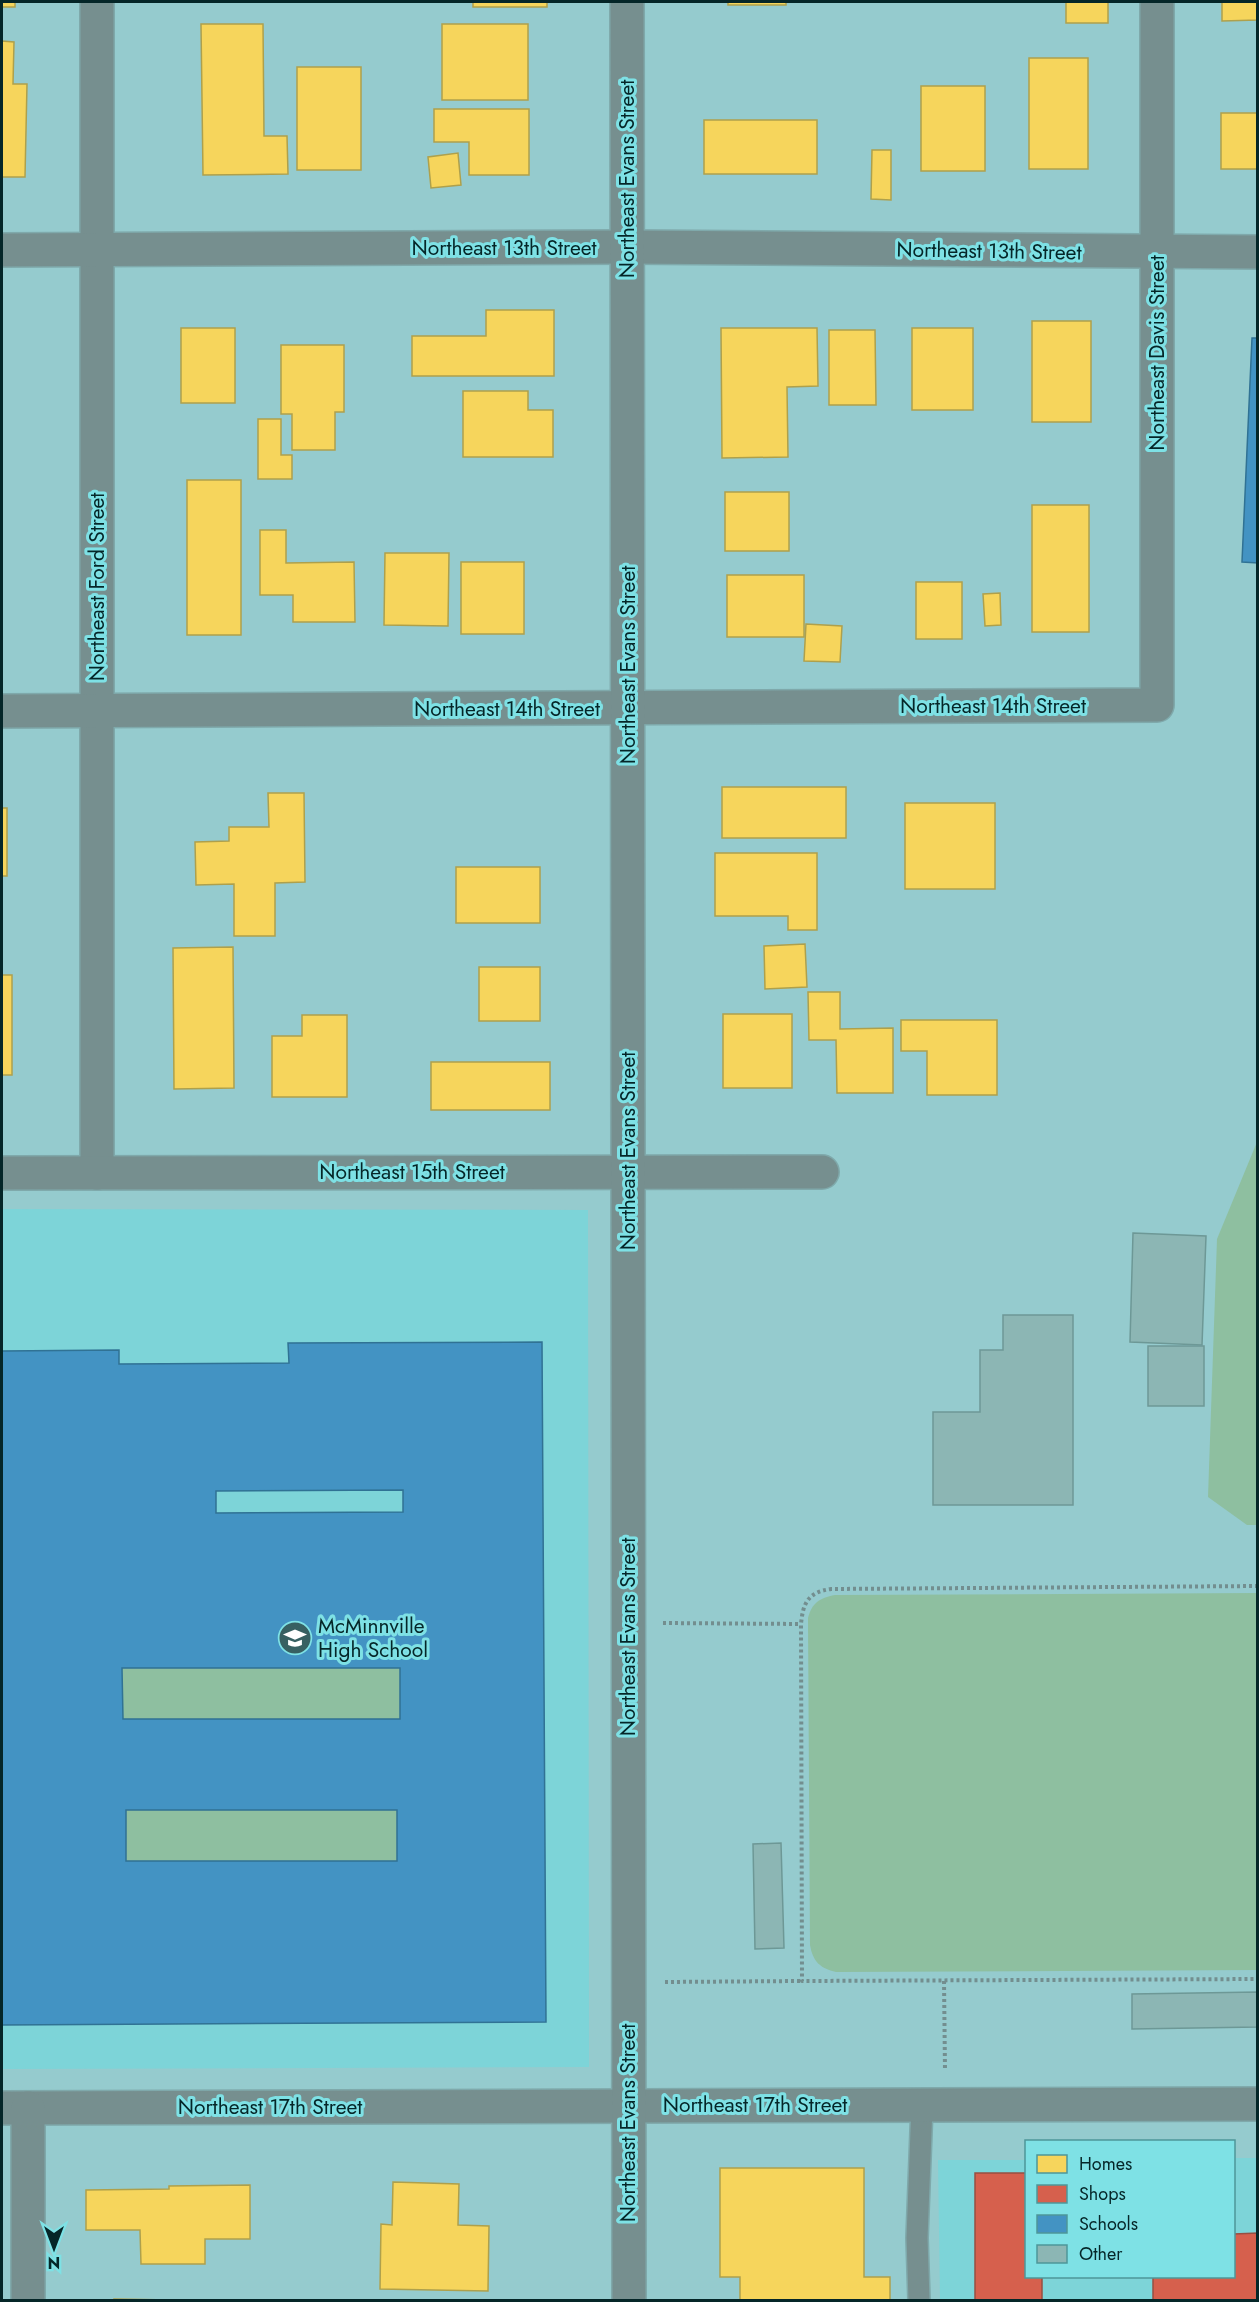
<svg xmlns="http://www.w3.org/2000/svg" width="1259" height="2302" font-family="Jost,sans-serif">
<rect width="100%" height="100%" fill="#95cbce"/>
<!-- built -->
<g fill="#7dd4d8">
<path d="M2 1209 588 1210 589 2067 2 2069Z"/>
<path d="M1234 2158H1257V2300H940L938 2160H1026V2276H1234Z"/>
</g>
<!-- green -->
<g fill="#8ebfa0">
<path d="M1257 1142 1258 1525H1247L1208 1497 1217 1239Z"/>
<path d="M1257 1593V1970L836 1972C820 1968 813 1962 810 1945L808 1618C812 1603 819 1598 835 1595Z"/>
<path d="M122 1668H400V1719H123Z"/>
<rect x="126" y="1810" width="271" height="51"/>
</g>
<!-- homes -->
<g fill="#f6d55c" stroke="#aea04c" stroke-width="1.5">
<rect x="2" y="2" width="13" height="5"/>
<rect x="473" y="2" width="74" height="5"/>
<rect x="728" y="2" width="58" height="3"/>
<rect x="1066" y="2" width="42" height="21"/>
<path d="M1222 2H1258V20L1222 21Z"/>
<path d="M201 24H263L264 136H287L288 174 203 175Z"/>
<rect x="442" y="24" width="86" height="76"/>
<path d="M2 41 14 42 13 84H27L25 177H2Z"/>
<rect x="1029" y="58" width="59" height="111"/>
<rect x="297" y="67" width="64" height="103"/>
<rect x="921" y="86" width="64" height="85"/>
<path d="M434 109H529V175H469V142H434Z"/>
<rect x="1221" y="113" width="37" height="56"/>
<rect x="704" y="120" width="113" height="54"/>
<path d="M872 150H891V200L871 199Z"/>
<path d="M458 153 461 185 431 188 428 157Z"/>
<path d="M486 310H554V376H412V336H486Z"/>
<rect x="1032" y="321" width="59" height="101"/>
<rect x="181" y="328" width="54" height="75"/>
<path d="M721 328H817L818 386 787 387 788 457 722 458Z"/>
<rect x="912" y="328" width="61" height="82"/>
<path d="M829 330H875L876 405H829Z"/>
<path d="M281 345H344V412H335V450H292V414H281Z"/>
<path d="M463 391H528V410H553V457H463Z"/>
<path d="M258 419H281V455H292V479H258Z"/>
<rect x="187" y="480" width="54" height="155"/>
<rect x="725" y="492" width="64" height="59"/>
<rect x="1032" y="505" width="57" height="127"/>
<path d="M260 530H286V563L354 562 355 622H293V595H260Z"/>
<path d="M385 553H449L448 626 384 625Z"/>
<rect x="461" y="562" width="63" height="72"/>
<rect x="727" y="575" width="77" height="62"/>
<rect x="916" y="582" width="46" height="57"/>
<path d="M1000 593 1001 625 985 626 983 594Z"/>
<path d="M806 624 842 626 840 662 804 661Z"/>
<rect x="722" y="787" width="124" height="51"/>
<path d="M268 793H304L305 882 275 883V936H234V884L196 885 195 842 229 841V827H269Z"/>
<rect x="905" y="803" width="90" height="86"/>
<rect x="2" y="808" width="5" height="68"/>
<path d="M715 853H817V930H788V916H715Z"/>
<rect x="456" y="867" width="84" height="56"/>
<path d="M805 944 807 987 765 989 764 946Z"/>
<path d="M233 947 234 1088 174 1089 173 948Z"/>
<rect x="479" y="967" width="61" height="54"/>
<rect x="2" y="975" width="10" height="100"/>
<path d="M808 992H840V1029L893 1028V1093H837L836 1040H809Z"/>
<rect x="723" y="1014" width="69" height="74"/>
<path d="M302 1015H347V1097H272V1036H302Z"/>
<path d="M901 1020H997V1095H927V1051H901Z"/>
<rect x="431" y="1062" width="119" height="48"/>
<path d="M720 2168H864V2277H890V2300H740V2277H720Z"/>
<path d="M393 2182 459 2184 458 2225 489 2226 488 2291 380 2289 381 2224 392 2225Z"/>
<path d="M250 2185V2239H205V2264H141L140 2230H86V2190L169 2189V2186Z"/>
<path d="M114 2299 171 2300H114Z"/>
</g>
<!-- shops -->
<g fill="#d6604d" stroke="#974f42" stroke-width="1.5">
<path d="M975 2173H1026V2276H1042V2300H975Z"/>
<path d="M1258 2233V2300H1153V2276H1234V2234Z"/>
</g>
<!-- schools -->
<g fill="#4393c3" stroke="#307294" stroke-width="1.5" fill-rule="evenodd">
<path d="M1252 338H1258V563L1242 562Z"/>
<path d="M542 1342 546 2022 2 2025V1351L119 1350V1364L289 1363 288 1343ZM403 1490V1512L216 1513V1491ZM122 1668H400V1719H123ZM126 1810H397V1861H126Z"/>
</g>
<!-- building -->
<g fill="#8cb6b4" stroke="#6d9896" stroke-width="1.5">
<path d="M1133 1233 1206 1236 1202 1345 1130 1342Z"/>
<path d="M1003 1315H1073V1505H933V1412H980V1350H1003Z"/>
<rect x="1148" y="1346" width="56" height="60"/>
<path d="M781 1843 784 1948 755 1949 753 1844Z"/>
<path d="M1258 1992V2027L1132 2029V1994Z"/>
</g>
<g fill="none" stroke-linecap="round" stroke-linejoin="round">
<!-- service casing -->
<g stroke="#7fa9ab" stroke-width="24">
<path id="service" d="M919 2300 917 2238 922 2105"/>
</g>
<!-- minor casing -->
<g stroke="#7fa9ab" stroke-width="36">
<g id="minor">
<path d="M97 2V1173"/>
<path d="M2 250 628 247 1258 252"/>
<path d="M2 711 1157 705V2"/>
<path d="M2 1173 822 1172"/>
<path d="M2 2108 1258 2104"/>
<path d="M28 2108V2300"/>
</g>
</g>
<!-- tertiary casing -->
<g stroke="#7fa9ab" stroke-width="36">
<path id="tertiary" d="M627 2 629 2300"/>
</g>
<!-- path -->
<g stroke="#738e8f" stroke-width="4" stroke-dasharray="3 3" stroke-linecap="butt">
<path d="M1258 1586 831 1589C808 1592 803 1603 801 1624L802 1981 1258 1979"/>
<path d="M663 1623 801 1624"/>
<path d="M944 1981 945 2070"/>
<path d="M665 1982 802 1981"/>
</g>
<!-- service -->
<use href="#service" stroke="#768f8f" stroke-width="21"/>
<!-- minor -->
<use href="#minor" stroke="#768f8f" stroke-width="33"/>
<!-- tertiary -->
<use href="#tertiary" stroke="#768f8f" stroke-width="33"/>
</g>
<!-- icons -->
<defs>
<g id="school-disc" transform="scale(1.725)"><circle r="9.5" fill="#376062" stroke="#7ee1e5"/><path d="M0-5L7-2L0 1L-7-2ZM-4 1L0 2.5L4 1V4Q0 6-4 4Z" fill="#fff"/></g>
</defs>
<g fill-rule="evenodd">
<use href="#school-disc" x="295" y="1638"/>
</g>
<g text-anchor="middle" stroke-width="6" stroke-linejoin="round" paint-order="stroke">
<!-- street labels -->
<g font-size="21" fill="#052628" stroke="#7ee1e5">
<text transform="translate(627 179) rotate(-90)" y="7">Northeast Evans Street</text>
<text x="504" y="255">Northeast 13th Street</text>
<text transform="translate(989 251) rotate(1)" y="7">Northeast 13th Street</text>
<text transform="translate(1157 353) rotate(-90)" y="7">Northeast Davis Street</text>
<text transform="translate(97 587) rotate(-90)" y="7">Northeast Ford Street</text>
<text transform="translate(628 665) rotate(-90)" y="7">Northeast Evans Street</text>
<text x="993" y="713">Northeast 14th Street</text>
<text x="507" y="716">Northeast 14th Street</text>
<text transform="translate(628 1151) rotate(-90)" y="7">Northeast Evans Street</text>
<text x="412" y="1179">Northeast 15th Street</text>
<text transform="translate(628 1637) rotate(-90)" y="7">Northeast Evans Street</text>
<text x="755" y="2112">Northeast 17th Street</text>
<text x="270" y="2114">Northeast 17th Street</text>
<text transform="translate(628 2123) rotate(-90)" y="7">Northeast Evans Street</text>
</g>
<!-- poi labels -->
<g font-size="21" fill="#052628" stroke="#7ee1e5" text-anchor="start">
<text x="318" y="1633">McMinnville<tspan x="318" dy="24">High School</tspan></text>
</g>
</g>
<!-- border -->
<rect width="1259" height="2302" fill="none" stroke="#052628" stroke-width="6"/>
<!-- legend -->
<rect x="1025" y="2140" width="210" height="138" fill="#7ee1e5" stroke="#4e9699" stroke-width="1.5"/>
<rect x="1037" y="2155" width="30" height="18" fill="#f6d55c" stroke="#4e9699" stroke-width="1.5"/>
<text x="1079" y="2170" font-size="18" fill="#052628">Homes</text>
<rect x="1037" y="2185" width="30" height="18" fill="#d6604d" stroke="#4e9699" stroke-width="1.5"/>
<text x="1079" y="2200" font-size="18" fill="#052628">Shops</text>
<rect x="1037" y="2215" width="30" height="18" fill="#4393c3" stroke="#4e9699" stroke-width="1.5"/>
<text x="1079" y="2230" font-size="18" fill="#052628">Schools</text>
<rect x="1037" y="2245" width="30" height="18" fill="#8cb6b4" stroke="#4e9699" stroke-width="1.5"/>
<text x="1079" y="2260" font-size="18" fill="#052628">Other</text>
<!-- north arrow -->
<g transform="translate(54 2248) rotate(180)" stroke="#7ee1e5" stroke-width="4.5" paint-order="stroke">
<path d="M0-4.5L10 22L0 15L-10 22Z" fill="#052628"/>
<text y="-9" font-size="16" font-weight="bold" text-anchor="middle" fill="#052628">N</text>
</g>
</svg>
